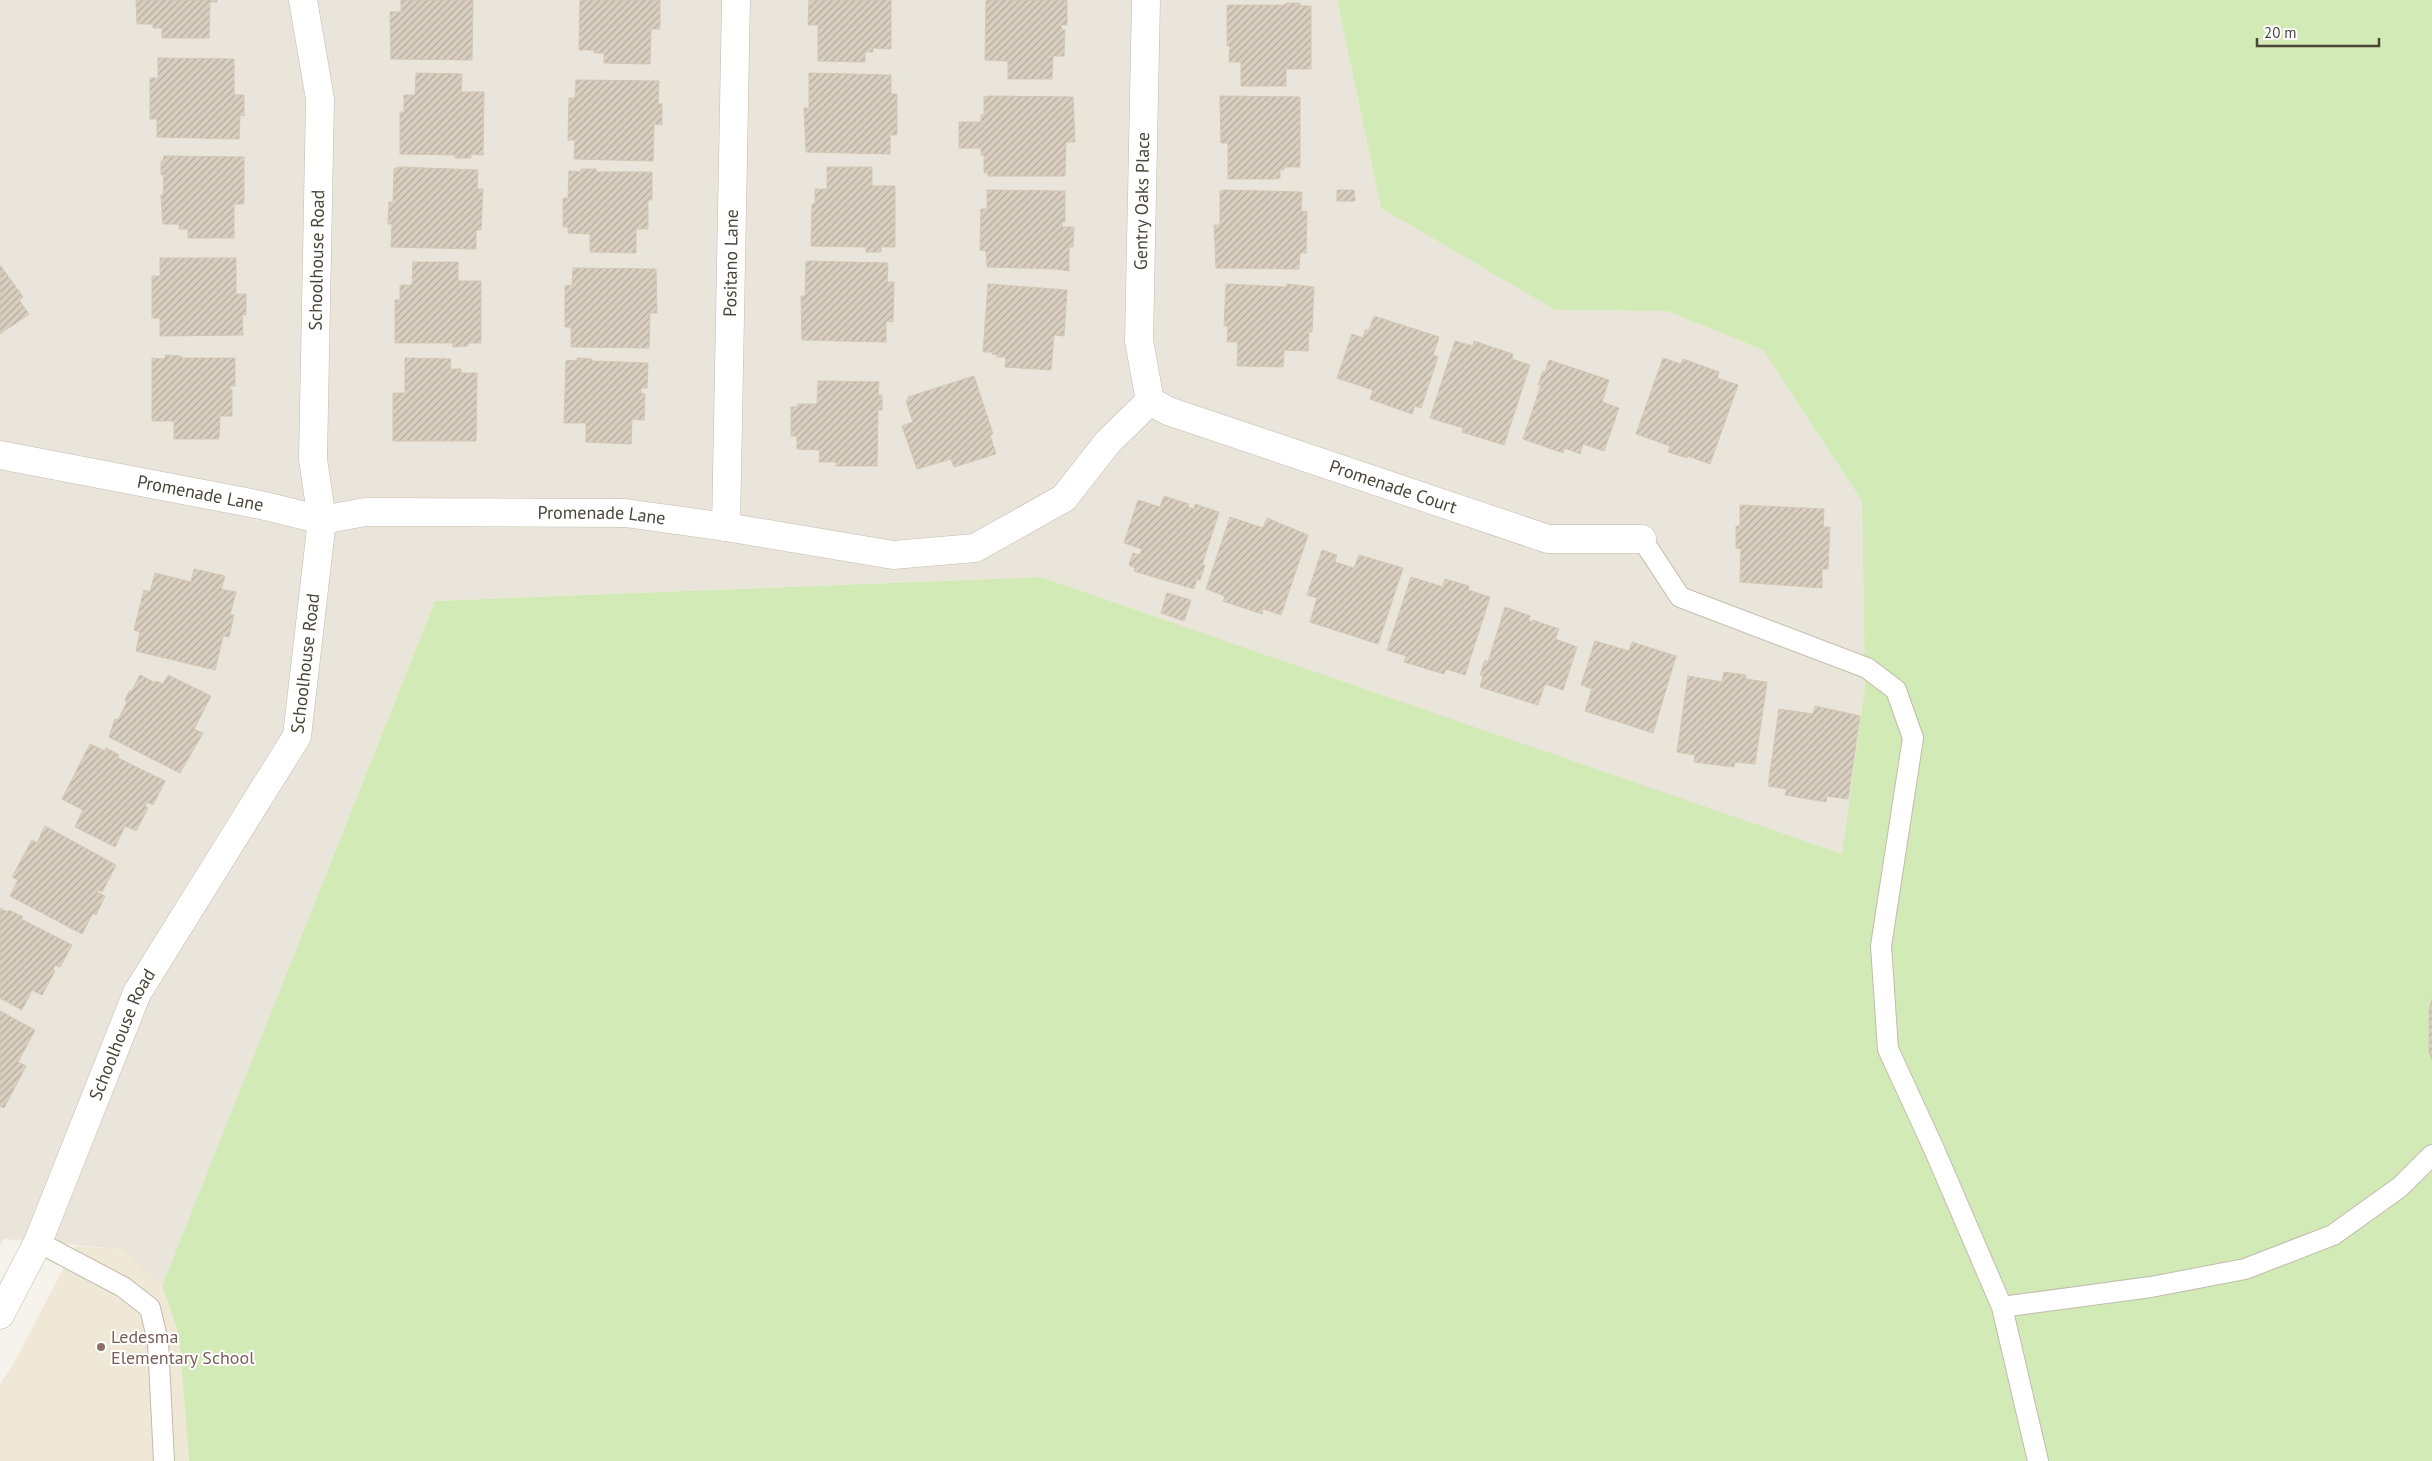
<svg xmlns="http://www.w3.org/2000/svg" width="2432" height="1461" font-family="'PT Sans',sans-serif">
<defs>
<pattern id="building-hatch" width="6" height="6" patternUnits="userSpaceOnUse" patternTransform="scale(1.25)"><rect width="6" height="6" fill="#d8cfc1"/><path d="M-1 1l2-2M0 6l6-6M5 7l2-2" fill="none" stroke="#b1aa9e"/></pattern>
</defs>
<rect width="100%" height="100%" fill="#f6f3ec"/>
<!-- residential -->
<path fill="#eae5da" d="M0 0H1337L1381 208 1555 310 1667 311 1763 350 1862 501 1865 686 1842 855 1041 577 435 601 162 1286 122 1249 4 1239 0 1246Z"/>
<!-- education -->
<path fill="#efe8d6" d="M75 1246 122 1249 162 1286 179 1334 189 1461H0V1384L15 1361Z"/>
<!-- grass -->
<path fill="#d2eab5" d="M1337 0H2432V1461H189L179 1334 162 1286 435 601 1041 577 1842 854 1865 686 1862 501 1763 350 1667 311 1555 310 1381 208Z"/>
<!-- building -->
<g fill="url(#building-hatch)" stroke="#d3c7b4">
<path d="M136 0H217V2H210L209 38H162V28H153V24H137Z"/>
<path d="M401 0H473L472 60 391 59 390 12H401Z"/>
<path d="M580 0H660V29H651L650 64 604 63V53H594V50H579Z"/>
<path d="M809 0H891V49L873 48V52H865V62L818 61V25H808Z"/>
<path d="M986 0H1067V25H1061L1062 30H1065L1064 56H1053L1052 79H1008V61L985 60Z"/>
<path d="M1286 3H1300V6H1311V69H1286V86H1241V62H1229L1230 46H1227V5H1285Z"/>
<path d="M158 58 234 59V95H244V116L240 115 239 139 157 137V119H150V78H158Z"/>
<path d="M416 73 462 74 461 92H484L483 155 471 154V158H455L456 155 400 154V112H404V95H415Z"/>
<path d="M809 73 891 75V94H897V135H890V154L806 152 804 108H809Z"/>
<path d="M576 80 659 81 658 104H662V125L654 124 653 161 574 159 575 140H568L569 98H575Z"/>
<path d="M989 96 1073 97 1075 142H1066L1065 176H988V173H984V155H981V148H959V122H981V115H984V97Z"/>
<path d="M1220 96 1300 97V167H1284V170L1280 169V178L1275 179H1228V143H1221Z"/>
<path d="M164 156 244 157V204H234V238H188V229H179V224H163L161 195 163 196 164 175H161V161H163Z"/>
<path d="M399 167 478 170 477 189H483L481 230H476V249L391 247 392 224H388L389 202H393L394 169Z"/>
<path d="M827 167H872V186H895V247H881V252H866V247L811 246 812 204H815V189H827Z"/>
<path d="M581 169H596V172H652V200H648V229H636V253L590 252V234L568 233V227H563V198H568L569 171 581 172Z"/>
<path d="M987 190 1065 191V222H1062V227H1074L1073 247H1069V271L1057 269 987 267 986 251 980 250 981 209H987Z"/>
<path d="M1224 190 1302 192 1301 212 1307 211 1306 253H1300L1299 269 1216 268 1214 225H1220V191Z"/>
<path d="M1337 190H1354L1355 201H1337Z"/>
<path d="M160 258H236V294H246V315H242L243 335 160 336V318H152V276H160Z"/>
<path d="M806 261 888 263 887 282H894L893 322 886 321V342L802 340 801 296H805Z"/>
<path d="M413 262H458V281H481V343H468V346L453 347V343H395V300H400V285H412Z"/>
<path d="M0 265 23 297 19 300 29 314 0 334Z"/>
<path d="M573 268 656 269 657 313H650L649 348 571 347V327H565V286L572 285Z"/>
<path d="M988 284 1067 290 1064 336 1054 335 1051 370 1005 367 1006 357H997L998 355 992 354V352H983Z"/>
<path d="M1226 284 1287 287V284L1314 287 1312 332H1309L1308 351 1284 350 1283 367 1237 366 1238 342H1227L1228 326H1224Z"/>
<path d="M1374 316 1439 337 1433 355 1438 357 1421 408 1415 406 1412 414 1370 399 1373 390 1337 378 1352 334 1363 338 1365 330H1369Z"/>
<path d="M1455 341 1473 346 1474 341 1513 354 1512 359 1530 365 1504 445 1462 432 1463 428 1430 418Z"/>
<path d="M165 355 181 356V358H235V386H230L229 389H232V416H220L219 439H174V421H152V358L165 359Z"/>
<path d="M405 358 451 359 450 369H461V373H477L476 441H393V393H405Z"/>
<path d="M577 358 592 359V361L648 363 647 388H641V393L645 394 644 420 632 419 631 444 586 442V423H564L566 360 577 361Z"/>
<path d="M1663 358 1681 364 1683 359 1719 372 1717 378 1738 385 1710 464 1688 456 1687 458 1668 452 1670 446 1636 434Z"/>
<path d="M1549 360 1609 380 1602 402 1619 408 1604 451 1583 444 1580 454 1565 448 1563 453 1523 439 1541 385H1538L1543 371 1545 372Z"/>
<path d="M974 376 993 434 990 435 996 454 954 467 951 459 917 469 902 426 913 422 906 401 908 400V397Z"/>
<path d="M818 381 879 382 878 395H882V410H878L877 466H836V462H819L820 450 797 449V436H791V407H798V404H817Z"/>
<path d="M1164 496 1189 504 1188 507 1194 509 1195 504 1219 512 1202 565H1205L1200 580 1197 579 1194 589 1134 571 1135 568 1129 565 1133 553 1140 555 1142 549 1124 543 1138 500 1160 507Z"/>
<path d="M1740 505 1824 509 1823 527H1830L1828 569H1822V588L1740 582 1741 549 1736 548V526H1740Z"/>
<path d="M1230 517 1263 528 1267 518 1308 535 1281 615 1263 609 1262 614 1223 601 1225 596 1206 589Z"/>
<path d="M1322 550 1337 555 1335 562 1354 568 1359 555 1403 568 1378 644 1310 622 1317 598 1307 595Z"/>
<path d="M194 569 225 576 221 589 236 592 230 615H234L229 637 223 636 215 670 136 651 140 632 134 630 144 590 150 592 155 573 191 582Z"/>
<path d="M1411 577 1443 587 1445 579 1469 586 1468 590 1490 597 1465 675 1446 669 1444 674 1404 662 1406 656 1387 650Z"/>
<path d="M1167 593 1191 600 1184 621 1161 613Z"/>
<path d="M1505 607 1530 616 1528 621 1532 622 1533 620 1559 629 1555 639 1577 647 1563 690 1545 684 1538 705 1480 687 1483 676 1480 675 1485 660 1488 662Z"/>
<path d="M1595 641 1629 651 1632 642 1676 656 1653 733 1585 711 1592 689 1581 685Z"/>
<path d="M1724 672 1746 675 1745 679 1767 682 1755 764 1735 762 1734 767 1694 762 1695 755 1677 752 1688 676 1722 682Z"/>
<path d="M140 675 155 683 156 681 163 684 168 675 211 696 194 729 203 733 180 773 109 737 115 719 118 720 127 702 125 700 130 690 132 691Z"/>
<path d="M1815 706 1860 716 1848 799 1827 796 1826 802 1785 795 1787 789 1768 786 1779 709 1813 714Z"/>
<path d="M90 744 105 751 106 748 119 755 118 758 165 781 153 805 147 802 145 806 148 808 136 831 125 826 115 847 75 827 83 810 62 799Z"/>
<path d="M45 826 116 865 102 892 99 890 97 892 105 896 96 915 93 913 82 934 10 896 18 880 12 877 32 840 37 843Z"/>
<path d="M0 908 7 912 9 910 23 917 21 919 72 945 60 967 55 965 53 970 55 971 42 995 32 990 22 1010 0 998Z"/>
<path d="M2432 999V1060L2429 1052V1009Z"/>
<path d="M0 1011 35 1030 18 1062 26 1066 4 1108 0 1106Z"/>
</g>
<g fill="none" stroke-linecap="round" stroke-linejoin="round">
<!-- service casing -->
<g stroke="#c2bbae" stroke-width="22">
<g id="service">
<path d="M1642 539 1680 597 1867 668 1896 690 1913 738 1881 946 1888 1049 1934 1149 2002 1307 2038 1461"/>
<path d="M38 1242 123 1287 150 1308 158 1342 164 1461"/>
<path d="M2002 1307 2151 1287 2245 1269 2333 1235 2400 1187 2432 1155"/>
</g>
</g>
<!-- minor casing -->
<g stroke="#c2bbae" stroke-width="29">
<g id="minor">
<path d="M1146 0 1139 341 1150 401"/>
<path id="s1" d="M1150 401 1168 411 1548 539H1642"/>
<path id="s2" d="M0 455 261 505 322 520 365 512 625 513 726 527 893 555 975 548 1064 498 1108 442 1150 401"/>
<path id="s3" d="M726 527 736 0"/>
<path id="s4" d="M0 1315 38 1242 137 993 297 736 322 520 313 459 320 99 303 0"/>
</g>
</g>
<!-- service -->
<use href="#service" stroke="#fff" stroke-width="20"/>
<!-- minor -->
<use href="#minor" stroke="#fff" stroke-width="28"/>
</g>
<!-- markers -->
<circle fill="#8d6e63" stroke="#fff" stroke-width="2" cx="101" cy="1347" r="5"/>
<g text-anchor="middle" stroke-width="4" stroke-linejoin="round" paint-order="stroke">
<!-- street labels -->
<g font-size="18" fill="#4b4439" stroke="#fff">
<text transform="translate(1142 201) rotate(-89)" y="6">Gentry Oaks Place</text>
<text dy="6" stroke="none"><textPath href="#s4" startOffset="1131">Schoolhouse Road</textPath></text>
<text dy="6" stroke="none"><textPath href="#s3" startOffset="264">Positano Lane</textPath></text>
<text dy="6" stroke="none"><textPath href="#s1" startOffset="258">Promenade Court</textPath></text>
<text dy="6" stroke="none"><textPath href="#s2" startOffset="204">Promenade Lane</textPath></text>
<text dy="6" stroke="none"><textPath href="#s2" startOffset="609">Promenade Lane</textPath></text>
<text dy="6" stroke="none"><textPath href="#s4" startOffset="726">Schoolhouse Road</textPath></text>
<text dy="6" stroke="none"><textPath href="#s4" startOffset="306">Schoolhouse Road</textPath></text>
</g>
<!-- education labels -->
<g font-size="18" fill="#785e54" stroke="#fff" text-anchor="start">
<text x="111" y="1343">Ledesma<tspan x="111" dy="21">Elementary School</tspan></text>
</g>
</g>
<!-- scale -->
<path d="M2257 38v8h122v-8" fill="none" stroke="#4b4439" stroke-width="2.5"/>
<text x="2264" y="38" font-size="15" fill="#4b4439" stroke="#ffffff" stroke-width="4" paint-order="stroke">20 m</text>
</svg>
